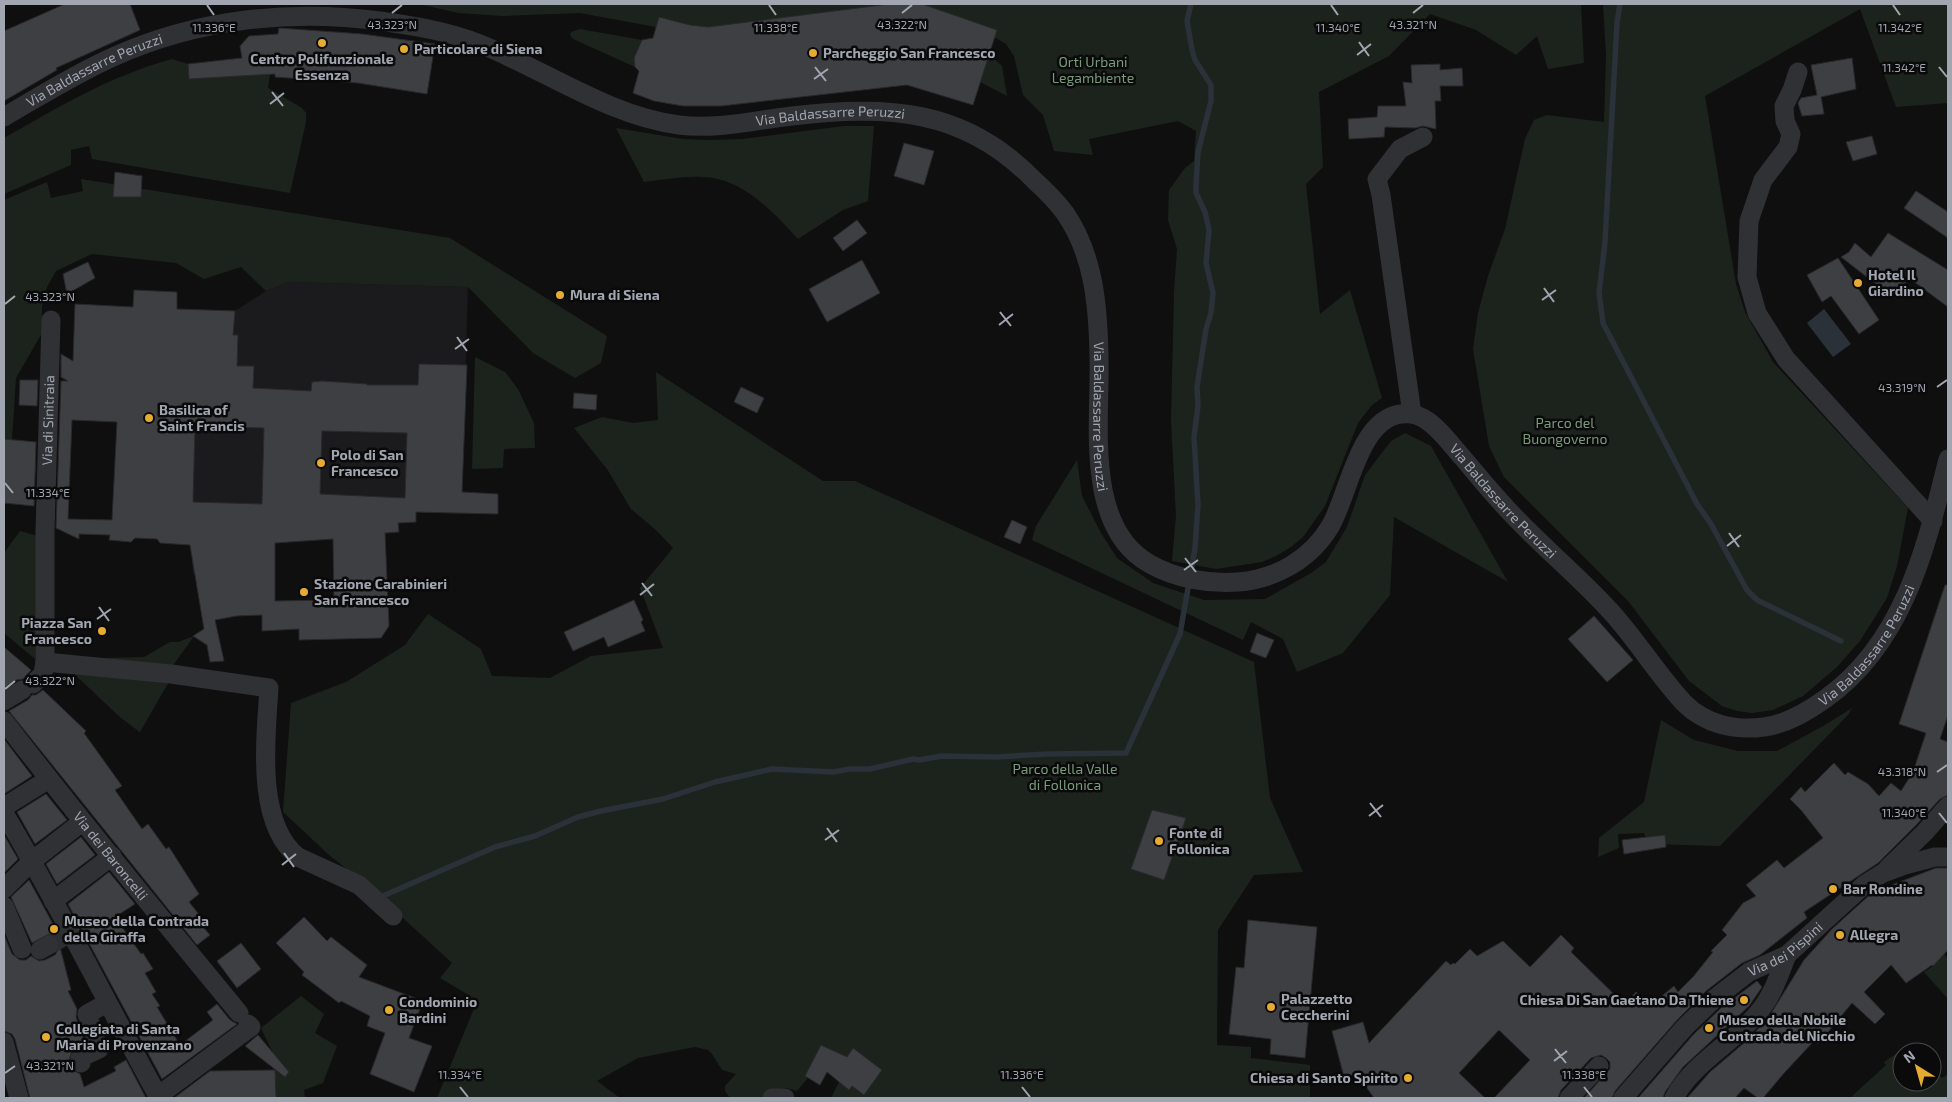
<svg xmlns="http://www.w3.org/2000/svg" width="1952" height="1102" font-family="'Exo 2',sans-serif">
<rect width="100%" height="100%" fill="#0f0f10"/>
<!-- built -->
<path fill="#1b1b1d" d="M288 282 468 287 461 514 416 512V522L251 530V565L193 573 181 412 238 335H233L235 311 266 291Z"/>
<!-- green -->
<g fill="#1c231d">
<path d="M419 4H889L708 27 690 25 660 17 656 27 580 13 503 16 458 13Z"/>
<path d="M922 4H1581L1584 63 1548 69 1537 36 1516 55 1476 30 1430 14 1389 56 1319 92 1323 167 1306 184 1320 314 1350 290 1382 398 1372 405 1358 423 1325 506 1303 537 1291 547 1276 556 1262 562 1216 569 1172 561 1176 516 1171 420 1174 293 1177 249 1168 220 1169 190 1185 168 1194 161 1196 131 1178 121 1089 139 1093 155 1054 151 1043 115 1023 95 1014 56 1006 44 994 37 997 30Z"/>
<path d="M1603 4H1948V103L1896 107 1860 9 1705 96 1736 284 1745 312 1773 362 1908 508 1897 566 1887 598 1860 641 1837 667 1803 696 1773 710 1752 713 1737 711 1722 706 1689 681 1628 601 1504 477 1489 446 1473 349 1478 313 1488 276 1505 229 1525 139 1534 120 1547 115 1604 122 1606 55Z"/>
<path d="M580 29 642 40 634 58 635 67 573 39 570 35 571 32Z"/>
<path d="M989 54 1002 66 1007 96 980 82Z"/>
<path d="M172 59 188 64 189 78 270 74 268 88 302 108 306 113V122L290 193 92 159 89 146 71 150V165L4 194V138C57 108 112 75 172 59Z"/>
<path d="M844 126H874L868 201 843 210 798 239C773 212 742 177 701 177 682 176 663 180 644 182L616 128 683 139 709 140 742 139Z"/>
<path d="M81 179 450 238 607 336 601 363 575 378 533 353 468 287 288 282 266 291 241 267 204 279 176 263 92 254 56 271 47 287 42 307V333L16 378 12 440 4 439V200L47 182 51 198 83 191Z"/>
<path d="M475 357 505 372 518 389 534 423 535 448 504 449 503 468 472 469Z"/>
<path d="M656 372 823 481H855L1254 662 1270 798 1303 872 1254 875 1218 930 1217 1045 1251 1047V1058L1310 1065V1098H831L839 1082 849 1090 852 1086 864 1095 882 1070 853 1048 846 1058 822 1045 805 1076 808 1078 797 1091 786 1088 775 1090 760 1098H730L725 1091V1086L736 1074 722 1070 712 1054 708 1050 695 1047 638 1058 597 1081 620 1098H437L476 1004 467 998V994L440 978 452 963 367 885 329 855 283 812 291 703 346 682 405 645 428 614 481 649 492 676 550 678 591 656 663 648 640 588 673 548 656 530 631 509 607 469 574 428 602 417 633 423 658 420Z"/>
<path d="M1405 433 1431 446 1508 582 1394 517 1390 595 1343 653 1297 672 1283 639 1251 622 1243 640 1032 540 1036 526 1077 460 1082 496 1101 533 1117 558 1153 583 1204 600 1265 599 1311 573 1326 562 1347 527 1365 475 1391 441Z"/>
<path d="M20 531 41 537 35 659 4 633V553Z"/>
<path d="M194 636 172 667 104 658 144 657 170 642H178Z"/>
<path d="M72 672 170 680 140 732 121 718Z"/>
<path d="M1852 708 1848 715 1720 846 1648 844 1644 833 1618 834 1619 848 1598 857 1599 838 1644 802 1661 720 1694 740 1738 751H1777L1825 725Z"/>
<path d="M1944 954 1948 959V999L1924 972 1933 966Z"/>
<path d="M301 996 324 1014 315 1033 337 1046 323 1083 304 1090 305 1098H276L273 1053 261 1028Z"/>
<path d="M1909 1045 1915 1052H1902V1082H1932V1068L1942 1078 1948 1074V1098H1850L1886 1065 1884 1062Z"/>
</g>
<!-- water -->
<path fill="#2a3138" d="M1824 309 1851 344 1833 357 1807 323Z"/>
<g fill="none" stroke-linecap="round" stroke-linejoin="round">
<!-- stream -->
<g stroke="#2a3138" stroke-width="5.5">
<path d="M1620 4 1617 23 1605 242 1599 293 1603 323 1697 504 1711 524 1747 590 1757 600 1841 641"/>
<path d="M385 895 495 847 535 836 578 817 601 811 663 799 715 782 772 769 834 772 849 769H870L913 759 919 760 942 756 996 757 1047 754 1126 753 1180 634 1195 548 1198 505 1194 437 1198 406 1197 387 1206 329 1211 313 1213 293 1206 263 1209 230 1205 212 1196 193V186L1198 152 1211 101V85L1195 60 1192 50 1187 21 1191 4"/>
</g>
</g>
<!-- building -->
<g fill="#3e3f43" stroke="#29292c" fill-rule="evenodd">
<path d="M65 4H130L140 30 56 68 57 70 4 101V31Z"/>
<path d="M889 4H922L997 30 973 105 907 85 721 106H683L654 101 633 93 639 71 635 67 634 58 642 40 653 38 659 17 690 25 708 27Z"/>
<path d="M279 28 362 34 435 44 427 94 358 83 275 77V74L189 79 188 64 242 58 240 46 249 36 278 34Z"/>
<path d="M1852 58 1856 89 1821 97 1824 114 1802 116 1798 103 1801 98 1817 95 1811 65Z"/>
<path d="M1440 64V70L1462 68 1463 86H1440L1441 101H1435L1436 129 1423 126 1415 128 1385 127 1384 137 1349 139 1348 119 1377 117 1378 106H1406L1403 82 1412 83 1411 65Z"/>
<path d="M1872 136 1877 154 1853 161 1846 142Z"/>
<path d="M904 143 934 151 924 185 894 176Z"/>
<path d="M115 172 142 176 141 197H113Z"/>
<path d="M1916 191 1948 212V238L1904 208Z"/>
<path d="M857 220 867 233 843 251 833 238Z"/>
<path d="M1888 233 1948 270V307L1909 278 1894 298 1841 257 1849 252 1855 243 1871 257Z"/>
<path d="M1838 258 1879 320 1859 334 1831 296 1822 302 1807 275Z"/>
<path d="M862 260 880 293 827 322 809 289Z"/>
<path d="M88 262 95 278 67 294 63 274Z"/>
<path d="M134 290 177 292V309L235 311 233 335H238L237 366H254L253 388 311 391 312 382 322 381 367 384V385H418L419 364 467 365 462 492 498 494V514L416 512V522L398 523 399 532 385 533 389 626 381 638 299 640V629L262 631V615L236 616 215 620 224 661 210 662 207 645 193 636 204 629 190 545 160 543 157 539 135 538 131 542 109 540 110 535 79 534V539L56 528 61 381H68L61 377V354L73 361 75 304 133 307ZM72 420 117 422 112 520 68 519ZM195 426 264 428 262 504 193 502ZM322 431 407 433 405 498 320 494ZM333 539 334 600 275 601V543Z"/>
<path d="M20 380H38L37 406 19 405Z"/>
<path d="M741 387 764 398 757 413 734 402Z"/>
<path d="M574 393 597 395 596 410 573 408Z"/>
<path d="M4 439 36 442 34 506 4 503Z"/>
<path d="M1012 520 1027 527 1020 544 1004 537Z"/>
<path d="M1945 585H1948V715L1940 739 1948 742V795L1940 799 1917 824 1878 863 1804 912 1807 918 1760 955 1742 963 1706 991 1677 1020 1615 1091 1612 1098H1584L1610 1069V1062L1606 1058 1601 1055 1591 1058 1561 1090 1558 1098H1494L1530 1060 1499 1030 1459 1073 1485 1098H1374L1357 1074 1344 1077 1332 1031 1363 1022 1369 1043 1446 961 1451 965 1453 963 1455 964 1470 949 1477 956 1503 941 1530 967 1561 935 1574 948 1571 952 1624 1004 1636 992 1651 1005 1674 986 1678 992 1693 977 1713 952 1711 951 1727 935 1722 930 1743 903 1756 896 1746 885 1777 860 1784 868 1823 838 1801 810 1790 799 1801 787 1805 792 1834 763 1845 775 1848 772 1868 784 1879 796 1891 783 1901 791 1913 772 1926 733 1899 724Z"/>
<path d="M634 600 643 620 641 622 645 631 608 647 604 637 573 651 564 632Z"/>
<path d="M1594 616 1633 660 1607 682 1568 639Z"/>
<path d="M1257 633 1274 640 1266 658 1250 652Z"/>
<path d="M4 647 31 670 23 679 16 680 4 688Z"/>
<path d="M43 690 86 731 84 733 122 786 115 790 142 829 148 824 166 849 169 847 199 894 189 902 201 917 197 920 210 935 197 945 9 711 28 700 32 695H36Z"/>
<path d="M4 739 32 776 4 794Z"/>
<path d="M46 794 67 820 35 844 17 812Z"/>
<path d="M1152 810 1186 818 1164 880 1131 869Z"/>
<path d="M4 835 18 859 4 873Z"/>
<path d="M1665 835 1666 847 1624 854 1622 840Z"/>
<path d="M81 837 95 855 57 884 46 864Z"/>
<path d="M1936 868H1948V950L1933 966 1932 965 1906 983 1891 965 1864 992 1885 1014 1875 1024 1852 1003 1818 1044 1814 1041 1785 1072 1763 1098H1758L1744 1088 1735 1098H1687L1710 1072 1744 1043 1767 1020 1804 960 1832 929 1873 892Z"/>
<path d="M109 872 135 904 115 917 141 954 143 953 153 969 145 973 156 992 152 994 160 1006 157 1007 180 1045 213 1020 207 1012 217 1004 230 1020 237 1024 162 1079 68 904Z"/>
<path d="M29 880 53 924 57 938 49 934 32 943 11 897Z"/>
<path d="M304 917 327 941 331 937 367 965 359 977 423 1001 409 1038 432 1046 414 1092 370 1074 385 1033 367 1026 370 1016 341 1001 339 1003 302 975 304 972 276 943Z"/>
<path d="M1248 920 1317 927 1305 1058 1270 1054 1271 1039 1229 1034 1236 967 1244 968Z"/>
<path d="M4 935 12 954 20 960H26L31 956 39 961 45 960 55 955 60 947 71 990 68 991 77 1009 76 1017 85 1043 72 1051 69 1060 72 1070 80 1074 84 1087 116 1071 114 1067 126 1060 146 1098H30L15 1039 12 1034 4 1031Z"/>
<path d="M241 943 261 969 237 988 217 961Z"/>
<path d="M1757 981 1762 987 1749 1006 1683 1067 1665 1092 1663 1098H1638L1693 1035 1721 1008Z"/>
<path d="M258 1035 289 1072 285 1077 245 1046Z"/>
<path d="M821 1045 847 1057 853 1048 882 1070 864 1095 852 1086 849 1090 827 1072 820 1085 805 1076Z"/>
<path d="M275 1070 276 1098H174L210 1071Z"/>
</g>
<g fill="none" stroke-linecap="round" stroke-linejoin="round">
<!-- minor-tunnel -->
<path stroke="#2c2d30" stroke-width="19" stroke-dasharray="19 9" stroke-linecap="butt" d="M49 945 65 936"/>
<!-- minor -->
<g stroke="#303135" stroke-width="19">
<path d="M1798 72 1792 90 1784 106 1785 121 1791 134 1788 147 1763 180 1749 221 1747 277 1757 313 1786 359 1933 521"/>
<path id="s1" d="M4 117C40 96 75 74 113 57 197 19 290 9 380 21 414 26 448 31 480 44 545 70 609 116 679 125 716 130 756 120 792 116 887 105 964 108 1034 180 1045 190 1056 201 1065 213 1094 255 1098 306 1099 355 1101 420 1083 527 1150 564 1176 579 1209 584 1238 582 1277 579 1312 558 1331 525 1349 493 1359 419 1401 414 1411 413 1415 414 1423 418 1439 427 1451 445 1463 458 1478 476 1492 493 1508 510 1541 546 1580 577 1613 614 1638 642 1658 675 1684 703 1705 724 1734 731 1764 727 1787 724 1807 712 1825 699 1904 643 1926 548 1948 459"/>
<path d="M1412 414 1381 195 1377 179 1400 149 1423 137"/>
<path d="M45 662 171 674 269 688C266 737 255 823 298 857L359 885 393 916"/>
<path id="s2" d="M33 684 43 674 45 662V532L51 320"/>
<path d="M4 701 22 690"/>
<path id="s3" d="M4 721C80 820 159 916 239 1013"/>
<path d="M4 807 49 779"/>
<path d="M4 813C59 905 106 1002 158 1096L251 1027 248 1024"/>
<path d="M1887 869 1925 832 1948 806"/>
<path d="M4 889 32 861 82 822"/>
<path d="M53 901 112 856"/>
<path d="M4 906 22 949"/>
<path d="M40 950 49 945"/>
<path d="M4 1042 19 1098"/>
<path d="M81 1063 80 1058 99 1049 87 1014 107 1003"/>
<path d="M772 1098H785"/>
<path d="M1569 1098 1599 1066"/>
<path id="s4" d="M1623 1098 1685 1027 1714 999 1749 972 1787 955 1864 885 1883 873 1905 865 1935 857H1948"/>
<path d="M1674 1098C1694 1062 1732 1044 1758 1013 1772 997 1779 975 1787 955"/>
</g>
</g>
<!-- ticks -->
<path fill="none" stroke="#a1a6b1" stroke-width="2" d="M207 5 214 15M769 5 776 15M1331 5 1338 15M1893 5 1900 15M392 13 402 5M902 13 912 5M1413 13 1423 5M1359 42 1369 56M1357 55 1371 44M815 67 826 81M1939 67 1947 77M814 79 828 69M272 92 283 106M270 104 284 93M1544 288 1554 302M1542 300 1556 290M5 304 15 296M1000 312 1011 326M999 325 1013 314M457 337 467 351M455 349 469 339M1937 387 1947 380M5 483 13 493M1729 533 1739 547M1727 546 1741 535M1185 558 1196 572M1184 570 1198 560M642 583 652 596M640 595 654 584M99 607 109 621M97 619 111 609M5 689 15 681M1937 772 1947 765M1370 803 1381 817M1939 813 1947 823M1369 816 1383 805M827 828 837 842M825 840 839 830M284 853 294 867M282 865 296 854M1555 1049 1566 1063M1554 1061 1567 1051M5 1073 15 1066M460 1087 468 1097M1022 1087 1030 1097M1584 1087 1592 1097"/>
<!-- markers -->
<g fill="#e6ac31" stroke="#0a0a0b" stroke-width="2">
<circle cx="322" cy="43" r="5"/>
<circle cx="404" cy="49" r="5"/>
<circle cx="813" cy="53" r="5"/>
<circle cx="1858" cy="283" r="5"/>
<circle cx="560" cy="295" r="5"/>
<circle cx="149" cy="418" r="5"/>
<circle cx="321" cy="463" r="5"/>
<circle cx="304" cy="592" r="5"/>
<circle cx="102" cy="631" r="5"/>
<circle cx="1159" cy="841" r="5"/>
<circle cx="1833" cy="889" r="5"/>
<circle cx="54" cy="929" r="5"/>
<circle cx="1840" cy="935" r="5"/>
<circle cx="1744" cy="1000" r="5"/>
<circle cx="1271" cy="1007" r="5"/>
<circle cx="389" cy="1010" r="5"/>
<circle cx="1709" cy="1028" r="5"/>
<circle cx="46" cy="1037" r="5"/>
<circle cx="1408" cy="1078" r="5"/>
</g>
<g text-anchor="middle" stroke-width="5" stroke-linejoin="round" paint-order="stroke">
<!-- poi labels -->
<g font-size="14" font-weight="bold" fill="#a1a6b1" stroke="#0a0a0b" text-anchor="start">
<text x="414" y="54">Particolare di Siena</text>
<text x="823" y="58">Parcheggio San Francesco</text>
<text x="322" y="64" text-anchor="middle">Centro Polifunzionale<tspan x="322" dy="16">Essenza</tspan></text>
<text x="1868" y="280">Hotel Il<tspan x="1868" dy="16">Giardino</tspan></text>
<text x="570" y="300">Mura di Siena</text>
<text x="159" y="415">Basilica of<tspan x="159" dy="16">Saint Francis</tspan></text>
<text x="331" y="460">Polo di San<tspan x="331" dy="16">Francesco</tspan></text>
<text x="314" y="589">Stazione Carabinieri<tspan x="314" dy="16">San Francesco</tspan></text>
<text x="92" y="628" text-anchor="end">Piazza San<tspan x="92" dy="16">Francesco</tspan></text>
<text x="1169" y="838">Fonte di<tspan x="1169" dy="16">Follonica</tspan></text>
<text x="1843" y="894">Bar Rondine</text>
<text x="64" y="926">Museo della Contrada<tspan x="64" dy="16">della Giraffa</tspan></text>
<text x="1850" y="940">Allegra</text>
<text x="1281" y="1004">Palazzetto<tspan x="1281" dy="16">Ceccherini</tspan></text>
<text x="1734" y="1005" text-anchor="end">Chiesa Di San Gaetano Da Thiene</text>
<text x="399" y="1007">Condominio<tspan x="399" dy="16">Bardini</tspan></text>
<text x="1719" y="1025">Museo della Nobile<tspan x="1719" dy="16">Contrada del Nicchio</tspan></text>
<text x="56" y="1034">Collegiata di Santa<tspan x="56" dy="16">Maria di Provenzano</tspan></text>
<text x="1398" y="1083" text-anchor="end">Chiesa di Santo Spirito</text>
</g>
<!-- park labels -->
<g font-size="14" fill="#799b7b" stroke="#0a0a0b">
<text x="1093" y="67">Orti Urbani<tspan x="1093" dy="16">Legambiente</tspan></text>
<text x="1565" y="428">Parco del<tspan x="1565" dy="16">Buongoverno</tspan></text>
<text x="1065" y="774">Parco della Valle<tspan x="1065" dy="16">di Follonica</tspan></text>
</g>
<!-- street labels -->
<g font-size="14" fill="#a1a6b1" stroke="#0a0a0b">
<text dy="5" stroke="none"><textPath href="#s1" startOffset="102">Via Baldassarre Peruzzi</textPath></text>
<text dy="5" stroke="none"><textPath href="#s1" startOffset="868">Via Baldassarre Peruzzi</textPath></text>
<text dy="5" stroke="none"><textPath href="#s1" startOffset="1346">Via Baldassarre Peruzzi</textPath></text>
<text dy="5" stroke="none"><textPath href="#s2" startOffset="268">Via di Sinitraia</textPath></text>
<text dy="5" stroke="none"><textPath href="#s1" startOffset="1990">Via Baldassarre Peruzzi</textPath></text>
<text dy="5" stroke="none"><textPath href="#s1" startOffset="2485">Via Baldassarre Peruzzi</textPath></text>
<text dy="5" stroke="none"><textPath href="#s3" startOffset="172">Via dei Baroncelli</textPath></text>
<text dy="5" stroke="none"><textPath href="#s4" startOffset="222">Via dei Pispini</textPath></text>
</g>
</g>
<g font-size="12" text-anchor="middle" fill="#a1a6b1" stroke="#0a0a0b" stroke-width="5" stroke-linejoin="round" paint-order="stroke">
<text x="392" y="29">43.323°N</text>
<text x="902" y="29">43.322°N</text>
<text x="1413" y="29">43.321°N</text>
<text x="1900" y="32">11.342°E</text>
<text x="214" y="32">11.336°E</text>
<text x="776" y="32">11.338°E</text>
<text x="1338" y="32">11.340°E</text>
<text x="1904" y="72">11.342°E</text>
<text x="50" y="301">43.323°N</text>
<text x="1902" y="392">43.319°N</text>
<text x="48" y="497">11.334°E</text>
<text x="50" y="685">43.322°N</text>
<text x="1902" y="776">43.318°N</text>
<text x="1904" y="817">11.340°E</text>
<text x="50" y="1070">43.321°N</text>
<text x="460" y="1079">11.334°E</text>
<text x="1022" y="1079">11.336°E</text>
<text x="1584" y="1079">11.338°E</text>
</g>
<!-- border -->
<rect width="1952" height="1102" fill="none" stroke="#a1a6b1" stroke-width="10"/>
<!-- north arrow -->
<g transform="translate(1917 1067) rotate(323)"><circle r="24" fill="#0a0a0b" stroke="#46484d"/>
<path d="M0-4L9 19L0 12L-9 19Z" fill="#e6ac31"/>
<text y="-8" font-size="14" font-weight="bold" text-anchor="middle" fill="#a1a6b1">N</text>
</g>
</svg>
